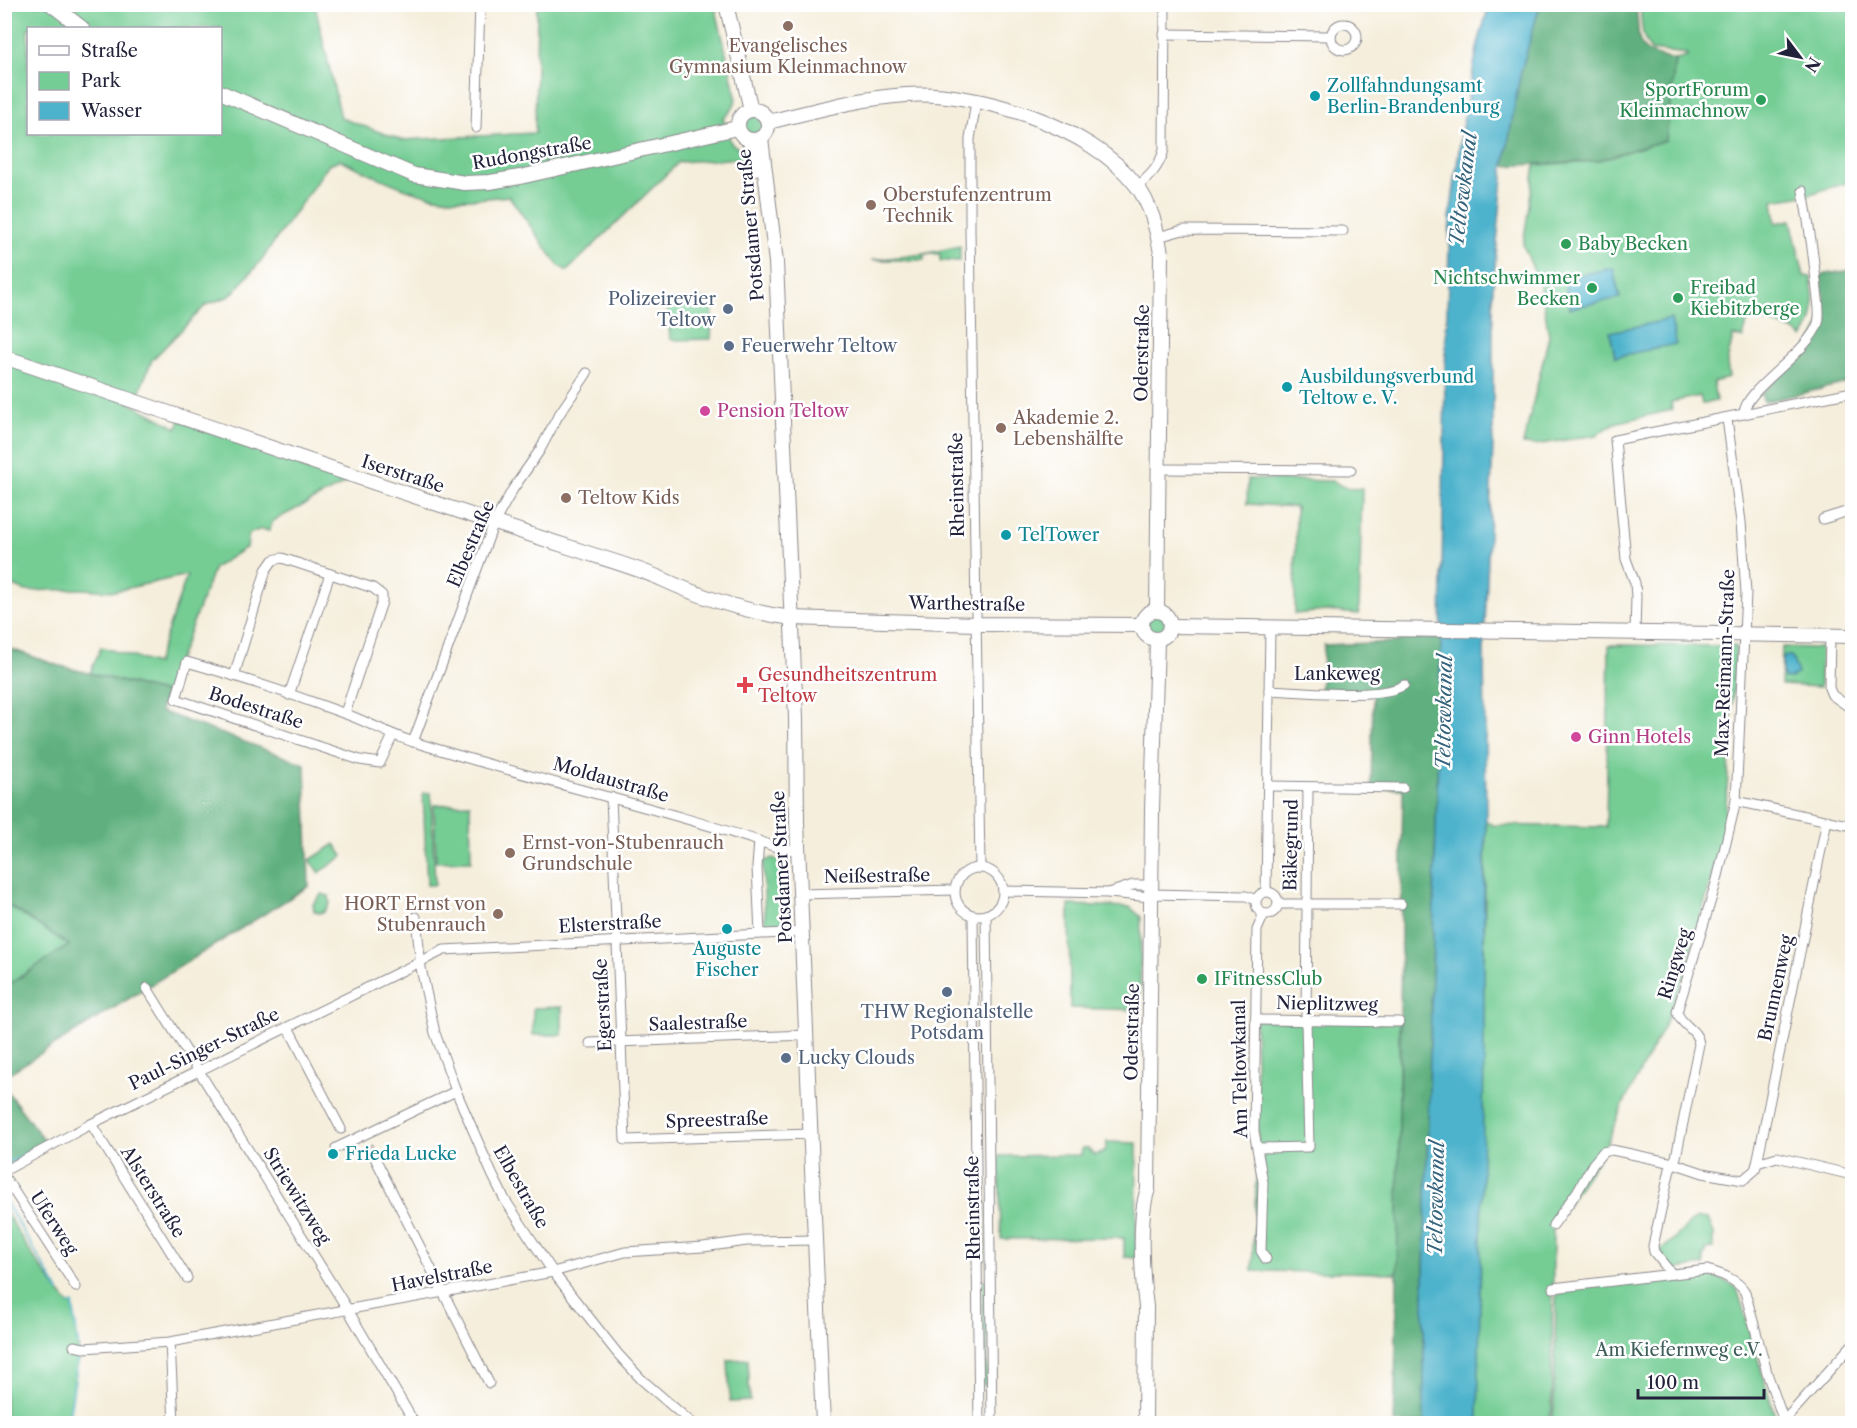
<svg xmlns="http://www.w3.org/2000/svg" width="1857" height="1428" font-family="'Libre Caslon Text',serif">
<rect width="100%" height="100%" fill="#fff"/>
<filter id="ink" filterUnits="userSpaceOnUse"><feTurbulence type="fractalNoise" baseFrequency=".0167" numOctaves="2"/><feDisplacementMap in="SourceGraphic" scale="12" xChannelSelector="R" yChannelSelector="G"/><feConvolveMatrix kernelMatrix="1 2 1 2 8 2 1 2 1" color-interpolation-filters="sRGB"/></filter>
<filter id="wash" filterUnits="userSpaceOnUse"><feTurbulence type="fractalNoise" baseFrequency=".008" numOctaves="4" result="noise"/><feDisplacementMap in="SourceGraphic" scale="24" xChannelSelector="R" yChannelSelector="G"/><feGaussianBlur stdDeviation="1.35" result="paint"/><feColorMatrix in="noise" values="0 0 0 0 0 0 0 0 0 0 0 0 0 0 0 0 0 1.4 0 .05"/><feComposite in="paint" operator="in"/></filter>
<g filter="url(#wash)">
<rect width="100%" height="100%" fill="#f5eedc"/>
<!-- green -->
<g fill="#74cd94" stroke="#4b7868" stroke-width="1.5" fill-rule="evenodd">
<path d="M4 5H315L341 118 402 140 535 133 537 5H715L736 96C736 105 730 114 723 118L731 143 743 151 745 158 679 162 567 271 558 265 509 196C490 198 472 200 453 199 414 197 376 176 340 160L329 164 260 262 230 296 206 305 152 360 138 395 137 403 117 396 177 428 181 418 347 475 346 483 273 521 269 531 261 529 249 534 247 547 214 568 166 693 90 673 101 647 156 664 187 575 115 591 81 589 26 591 5 583 4 297 13 268 4 263ZM28 28H220V134H28Z"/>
<path d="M1640 5H1852V181L1810 194 1773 200 1776 223 1791 220 1804 276 1811 277C1814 303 1818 316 1803 338L1793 330 1749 316 1743 338 1733 336 1727 363 1729 378 1713 382 1716 401 1702 404 1700 396 1671 402 1672 410 1615 423 1596 435 1535 445 1523 444 1549 336 1541 288 1523 245 1535 165 1595 161 1666 140 1675 60 1687 57V54L1651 50C1640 37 1642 21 1640 5Z"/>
<circle cx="753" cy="125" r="9"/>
<path d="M960 246V261H940V254H924V260H872L924 254Z"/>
<path d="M709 299 713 303 711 339 674 340 670 339 667 305 670 301Z"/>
<path d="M1248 479 1334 481C1343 488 1350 490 1362 488L1359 614 1326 611 1295 614 1296 507 1247 504Z"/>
<circle cx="1156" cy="625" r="10"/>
<path d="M1609 645 1736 646 1725 823 1710 885 1690 953 1689 968 1683 979 1668 1018 1624 1103 1603 1152 1553 1225 1552 1409 1547 1423 1478 1424 1486 821 1493 825 1606 827Z"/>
<path d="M1782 647 1821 648 1820 687 1781 685Z"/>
<path d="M423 793H431L435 885H427Z"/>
<path d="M470 804 471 861 436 862 434 805Z"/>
<path d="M335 844 343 856 319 873 310 860Z"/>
<path d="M772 858 786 863 787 869 789 924 773 928 765 924 763 862Z"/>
<path d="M322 894 329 896 330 903 324 912 318 913 314 911 313 904Z"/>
<path d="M4 903 70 945 5 987H4Z"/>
<path d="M1069 905 1130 907 1141 917 1140 1010 1070 1008Z"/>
<path d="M562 1007V1035H533V1008Z"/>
<path d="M1255 1020 1399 1022V1273L1252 1271 1258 1148Z"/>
<path d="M1107 1142 1137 1143 1136 1258 1124 1257V1238L1001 1239 999 1156 1081 1155 1082 1148H1087L1094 1155 1103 1153 1106 1149Z"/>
<path d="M982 1156 985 1157V1261L982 1258 980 1158Z"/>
<path d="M4 1208C23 1242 44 1275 69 1304H73L79 1353 68 1423H5Z"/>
<path d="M1697 1218 1708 1219 1715 1236 1713 1238V1248L1706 1249V1254L1703 1255 1704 1265 1673 1270 1658 1252C1673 1243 1682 1228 1697 1218Z"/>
<path d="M1701 1273 1724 1280 1737 1288 1777 1423 1549 1424 1554 1409 1556 1297 1563 1289Z"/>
<path d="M985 1279 987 1282V1384L985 1386 983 1384 982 1282Z"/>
<path d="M748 1359 750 1401 730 1402 728 1360Z"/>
</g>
<!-- forest -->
<g fill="#5fb07e" stroke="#40695c" stroke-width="1.5">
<path d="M1540 5H1636C1641 43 1631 52 1675 60L1666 140 1595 161 1504 166 1520 75Z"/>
<path d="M1852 270V382L1764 402 1761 394C1785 370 1821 345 1824 308 1825 298 1822 286 1820 275Z"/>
<path d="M1406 639H1441L1424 1275V1423H1394C1400 1212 1399 1000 1403 789L1371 788 1373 693 1320 692 1324 645 1395 642Z"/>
<path d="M5 647 57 665 166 693 160 711 305 764 309 886 5 1076V987L69 945 5 903Z"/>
<path d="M4 1087 47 1144 4 1168Z"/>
</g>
<!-- water -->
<g fill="#4db3cc" stroke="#386a84" stroke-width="1.5">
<path d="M1489 5H1540L1520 75 1504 166 1493 288V446L1484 648 1486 821 1484 897V1055L1478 1423 1424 1424V1275L1441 639 1445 374 1450 217 1462 127 1478 44Z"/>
<path d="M1613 268 1620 298 1570 308 1564 278Z"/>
<path d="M1671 319 1676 344 1615 357 1610 332Z"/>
<path d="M1786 656H1791L1798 673 1791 678 1784 679 1782 674 1783 658Z"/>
</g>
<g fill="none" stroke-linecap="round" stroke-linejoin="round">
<!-- stream -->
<g stroke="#4db3cc" stroke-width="2">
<path d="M4 1164 28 1153"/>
<path d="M4 1199 59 1292"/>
<path d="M69 1305 73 1304 78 1345"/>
<path d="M68 1424 79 1351"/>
</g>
</g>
</g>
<g filter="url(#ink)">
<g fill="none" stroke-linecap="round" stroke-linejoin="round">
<!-- street-tunnel -->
<path stroke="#cbc5bc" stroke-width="9" stroke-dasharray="9 4.5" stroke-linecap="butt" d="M368 1145 374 1156"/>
<!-- street casing -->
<g stroke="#8c888c" stroke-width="11">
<g id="street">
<circle cx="1344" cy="37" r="13"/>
<path d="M1164 34 1331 36"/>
<path d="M976 102 970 139V229L980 868"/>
<path d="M476 128 480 4"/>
<path d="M1137 187C1151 175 1159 167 1164 150L1165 4"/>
<path d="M1158 237 1183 230 1343 231"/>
<path d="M1744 414C1743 390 1809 353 1818 323 1821 314 1818 301 1817 291 1814 258 1809 225 1803 191"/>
<path d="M1159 469 1351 470"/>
<path d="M1823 519 1852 510"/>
<path d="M1635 633 1636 597 1635 583 1626 559 1615 440 1852 392"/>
<path d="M1830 636 1829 688 1832 695 1852 709"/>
<path d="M234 676 266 570 273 560 282 558 373 588 382 595V602L345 713"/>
<path d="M1269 690C1299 691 1382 700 1404 685"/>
<path d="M289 695 330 574"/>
<path d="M393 735 380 763 360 760 176 699 187 662C240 677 292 694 343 713 367 721 389 735 414 742 537 781 664 808 785 850L798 849"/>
<path d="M413 742 494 523 513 489 540 450 558 416 587 373"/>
<path d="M1269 786 1403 788"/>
<path d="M611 797 625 1140 811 1134"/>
<path d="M1736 801 1852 826"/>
<path d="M759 841 757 867 760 934"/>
<circle cx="979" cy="892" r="24"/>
<path d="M1003 891 1109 893 1151 897"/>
<circle cx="1267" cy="903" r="11"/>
<path d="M1266 892 1270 628"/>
<path d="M1109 893 1133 885H1152"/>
<path d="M800 894 955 890"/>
<path d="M1151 894 1246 896 1256 900"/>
<path d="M1278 904H1401"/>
<path d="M1264 914 1257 930 1254 1131 1263 1182 1261 1251 1266 1259"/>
<path d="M986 915 992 1424"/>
<path d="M973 916 979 1424"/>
<path d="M416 917 421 968 435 1033 456 1091 492 1174 505 1200 553 1272 618 1354 641 1379 693 1424"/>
<path d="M147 988 348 1310 415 1424"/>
<path d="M1255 1020 1399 1022"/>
<path d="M288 1027 341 1129"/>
<path d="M590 1043 807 1035"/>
<path d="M91 1124 187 1278"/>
<path d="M336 1148 456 1091"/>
<path d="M1258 1148 1309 1147 1306 1021 1308 787"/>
<path d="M374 1156 489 1383"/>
<path d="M1757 1163 1827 820"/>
<path d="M4 1171 91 1124 444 950 803 932"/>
<path d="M4 1176 76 1287"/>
<path d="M1553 1225 1577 1192 1593 1164 1603 1152 1612 1150 1673 1163 1703 1173 1743 1180 1755 1170 1757 1163 1777 1157 1852 1175"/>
<path d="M1672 1274 1654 1252 1653 1246 1670 1169 1676 1157 1699 1044C1697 1028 1681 1026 1677 1012L1717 880 1736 801 1746 593 1741 522 1727 419"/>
<path d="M1553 1288 1707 1270C1721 1274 1737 1279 1745 1292L1768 1376 1785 1424"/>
<path d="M170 1342 174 1424"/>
<path d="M74 1346 84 1348 170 1342 553 1272 625 1252 703 1247 747 1241 815 1240"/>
<path d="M1784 1421 1852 1345"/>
</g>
</g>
<!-- secondary casing -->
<g stroke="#8c888c" stroke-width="16">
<g id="secondary">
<path d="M51 4 82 28"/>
<path d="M726 4 751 110"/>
<path d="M220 92 414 175 465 183 490 182 520 177 737 128"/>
<circle cx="753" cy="125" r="15"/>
<path d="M768 122C813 111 860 98 906 95 977 90 1092 127 1136 185 1151 204 1157 230 1161 253L1157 611"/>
<path d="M761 138 776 262 796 718 797 822 823 1424"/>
<path d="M750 140 755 168"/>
<path d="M4 357C194 421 382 487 572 548 601 558 633 566 662 579 703 598 746 612 792 618L976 624 1142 625"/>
<circle cx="1156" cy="625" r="14"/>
<path d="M1171 626 1852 636"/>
<path d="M1145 1424 1146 1307C1142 1278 1138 1216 1148 1189L1152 810 1157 640"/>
</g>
</g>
<!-- street -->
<use href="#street" stroke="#fff" stroke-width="9"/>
<!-- secondary -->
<use href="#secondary" stroke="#fff" stroke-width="14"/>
</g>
</g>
<!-- markers -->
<g fill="#8d6e63" stroke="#fff" stroke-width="2">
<circle cx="788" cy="26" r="6"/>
<circle cx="871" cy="205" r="6"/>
<circle cx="1001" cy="428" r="6"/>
<circle cx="566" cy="498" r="6"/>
<circle cx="510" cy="853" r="6"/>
<circle cx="498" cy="914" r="6"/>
</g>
<g fill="#0f9aa8" stroke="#fff" stroke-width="2">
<circle cx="1315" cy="96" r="6"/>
<circle cx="1287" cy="387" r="6"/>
<circle cx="1006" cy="535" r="6"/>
<circle cx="727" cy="929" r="6"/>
<circle cx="333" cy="1154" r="6"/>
</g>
<g fill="#2e9e5b" stroke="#fff" stroke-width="2">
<circle cx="1761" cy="100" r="6"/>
<circle cx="1566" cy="244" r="6"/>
<circle cx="1592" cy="288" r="6"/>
<circle cx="1678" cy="298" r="6"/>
<circle cx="1202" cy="979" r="6"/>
</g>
<g fill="#5c6f8a" stroke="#fff" stroke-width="2">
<circle cx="728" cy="309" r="6"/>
<circle cx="729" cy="346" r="6"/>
<circle cx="947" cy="992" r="6"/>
<circle cx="786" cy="1058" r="6"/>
</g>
<g fill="#d1479c" stroke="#fff" stroke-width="2">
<circle cx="705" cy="411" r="6"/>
<circle cx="1576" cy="737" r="6"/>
</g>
<path fill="#e0444e" stroke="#fff" stroke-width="2" d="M742 676h6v6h6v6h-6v6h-6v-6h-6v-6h6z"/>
<g text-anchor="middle" stroke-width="5" stroke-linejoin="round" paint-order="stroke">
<!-- education labels -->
<g font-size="18" fill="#785e54" stroke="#fff" text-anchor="start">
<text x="788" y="52" text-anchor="middle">Evangelisches<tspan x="788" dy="21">Gymnasium Kleinmachnow</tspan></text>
<text x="883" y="201">Oberstufenzentrum<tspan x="883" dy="21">Technik</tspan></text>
<text x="1013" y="424">Akademie 2.<tspan x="1013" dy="21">Lebenshälfte</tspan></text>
<text x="578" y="504">Teltow Kids</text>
<text x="522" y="849">Ernst-von-Stubenrauch<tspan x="522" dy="21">Grundschule</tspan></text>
<text x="486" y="910" text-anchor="end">HORT Ernst von<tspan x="486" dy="21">Stubenrauch</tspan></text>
</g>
<!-- culture labels -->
<g font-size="18" fill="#0d838f" stroke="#fff" text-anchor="start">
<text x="1327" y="92">Zollfahndungsamt<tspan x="1327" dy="21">Berlin-Brandenburg</tspan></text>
<text x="1299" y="383">Ausbildungsverbund<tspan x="1299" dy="21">Teltow e. V.</tspan></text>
<text x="1018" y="541">TelTower</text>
<text x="727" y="955" text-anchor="middle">Auguste<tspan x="727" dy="21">Fischer</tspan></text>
<text x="345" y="1160">Frieda Lucke</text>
</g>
<!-- leisure labels -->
<g font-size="18" fill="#27864d" stroke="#fff" text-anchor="start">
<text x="1749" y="96" text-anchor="end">SportForum<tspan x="1749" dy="21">Kleinmachnow</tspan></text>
<text x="1578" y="250">Baby Becken</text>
<text x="1580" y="284" text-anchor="end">Nichtschwimmer<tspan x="1580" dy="21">Becken</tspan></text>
<text x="1690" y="294">Freibad<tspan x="1690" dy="21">Kiebitzberge</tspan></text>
<text x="1214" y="985">IFitnessClub</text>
</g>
<!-- street labels -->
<g font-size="18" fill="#22223b" stroke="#fff">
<text transform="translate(532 153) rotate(-10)" y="6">Rudongstraße</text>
<text transform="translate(751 225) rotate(-95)" y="6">Potsdamer Straße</text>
<text transform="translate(1142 353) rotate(-89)" y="6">Oderstraße</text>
<text transform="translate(403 474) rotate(18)" y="6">Iserstraße</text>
<text transform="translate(957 485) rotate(-91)" y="6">Rheinstraße</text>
<text transform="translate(471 544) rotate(-67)" y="6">Elbestraße</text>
<text transform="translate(967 604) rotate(1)" y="6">Warthestraße</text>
<text transform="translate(1725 663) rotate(-88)" y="6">Max-Reimann-Straße</text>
<text x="1337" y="680">Lankeweg</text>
<text transform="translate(256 708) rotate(18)" y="6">Bodestraße</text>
<text transform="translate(611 780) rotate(16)" y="6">Moldaustraße</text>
<text transform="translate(1291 845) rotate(-89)" y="6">Bäkegrund</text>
<text transform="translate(782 867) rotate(-93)" y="6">Potsdamer Straße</text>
<text transform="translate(877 876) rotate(-1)" y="6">Neißestraße</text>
<text transform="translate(610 924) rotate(-3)" y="6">Elsterstraße</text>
<text transform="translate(1675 964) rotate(-73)" y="6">Ringweg</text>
<text transform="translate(1776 988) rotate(-78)" y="6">Brunnenweg</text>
<text transform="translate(1327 1004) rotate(1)" y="6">Nieplitzweg</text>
<text transform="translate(603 1005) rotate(-93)" y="6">Egerstraße</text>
<text transform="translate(698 1023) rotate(-2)" y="6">Saalestraße</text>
<text transform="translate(1132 1032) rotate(-89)" y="6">Oderstraße</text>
<text transform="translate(204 1049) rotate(-26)" y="6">Paul-Singer-Straße</text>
<text transform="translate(1240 1069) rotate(-91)" y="6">Am Teltowkanal</text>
<text transform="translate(717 1120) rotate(-2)" y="6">Spreestraße</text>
<text transform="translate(521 1187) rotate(60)" y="6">Elbestraße</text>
<text transform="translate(153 1192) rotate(58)" y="6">Alsterstraße</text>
<text transform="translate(297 1196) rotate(58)" y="6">Striewitzweg</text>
<text transform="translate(973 1208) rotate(-91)" y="6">Rheinstraße</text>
<text transform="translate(54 1223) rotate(57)" y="6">Uferweg</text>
<text transform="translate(442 1276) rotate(-11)" y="6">Havelstraße</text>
</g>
<!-- service labels -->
<g font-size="18" fill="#4e5e75" stroke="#fff" text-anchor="start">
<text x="716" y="305" text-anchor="end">Polizeirevier<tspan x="716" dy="21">Teltow</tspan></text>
<text x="741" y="352">Feuerwehr Teltow</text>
<text x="947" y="1018" text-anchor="middle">THW Regionalstelle<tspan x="947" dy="21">Potsdam</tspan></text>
<text x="798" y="1064">Lucky Clouds</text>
</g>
<!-- hotel labels -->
<g font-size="18" fill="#b23c85" stroke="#fff" text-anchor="start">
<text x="717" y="417">Pension Teltow</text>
<text x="1588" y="743">Ginn Hotels</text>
</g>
<!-- health labels -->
<g font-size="18" fill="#be3a42" stroke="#fff" text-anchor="start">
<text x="758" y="681">Gesundheitszentrum<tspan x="758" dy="21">Teltow</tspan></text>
</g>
<!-- park labels -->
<g font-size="18" fill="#3f5e5a" stroke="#fff">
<text x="1679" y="1356">Am Kiefernweg e.V.</text>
</g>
<!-- water labels -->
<g font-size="20" font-style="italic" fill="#35637c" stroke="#fff">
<text transform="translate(1463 189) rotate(-83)" y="7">Teltowkanal</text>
<text transform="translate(1444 712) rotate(-89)" y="7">Teltowkanal</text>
<text transform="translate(1436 1198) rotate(-89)" y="7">Teltowkanal</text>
</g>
</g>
<!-- margin -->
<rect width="1857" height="1428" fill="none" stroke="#fff" stroke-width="24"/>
<!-- legend -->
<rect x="27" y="27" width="195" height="108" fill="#ffffff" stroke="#a7a7b1" stroke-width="1.5"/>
<rect x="39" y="46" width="30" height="9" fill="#ffffff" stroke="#a7a7b1" stroke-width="1.5"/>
<text x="81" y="57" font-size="18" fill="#22223b">Straße</text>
<rect x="39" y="72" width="30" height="18" fill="#74cd94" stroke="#a7a7b1" stroke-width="1.5"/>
<text x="81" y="87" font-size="18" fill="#22223b">Park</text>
<rect x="39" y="102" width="30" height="18" fill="#4db3cc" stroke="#a7a7b1" stroke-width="1.5"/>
<text x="81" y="117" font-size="18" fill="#22223b">Wasser</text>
<!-- north arrow -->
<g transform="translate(1800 57) rotate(122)" stroke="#ffffff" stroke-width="4.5" paint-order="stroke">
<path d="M0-4.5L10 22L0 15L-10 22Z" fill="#22223b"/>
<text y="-9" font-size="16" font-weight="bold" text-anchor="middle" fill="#22223b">N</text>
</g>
<!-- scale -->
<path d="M1638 1389v9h126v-9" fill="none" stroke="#22223b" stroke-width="3"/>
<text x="1647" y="1389" font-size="18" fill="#22223b" stroke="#ffffff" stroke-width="4.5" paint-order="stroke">100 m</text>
</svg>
